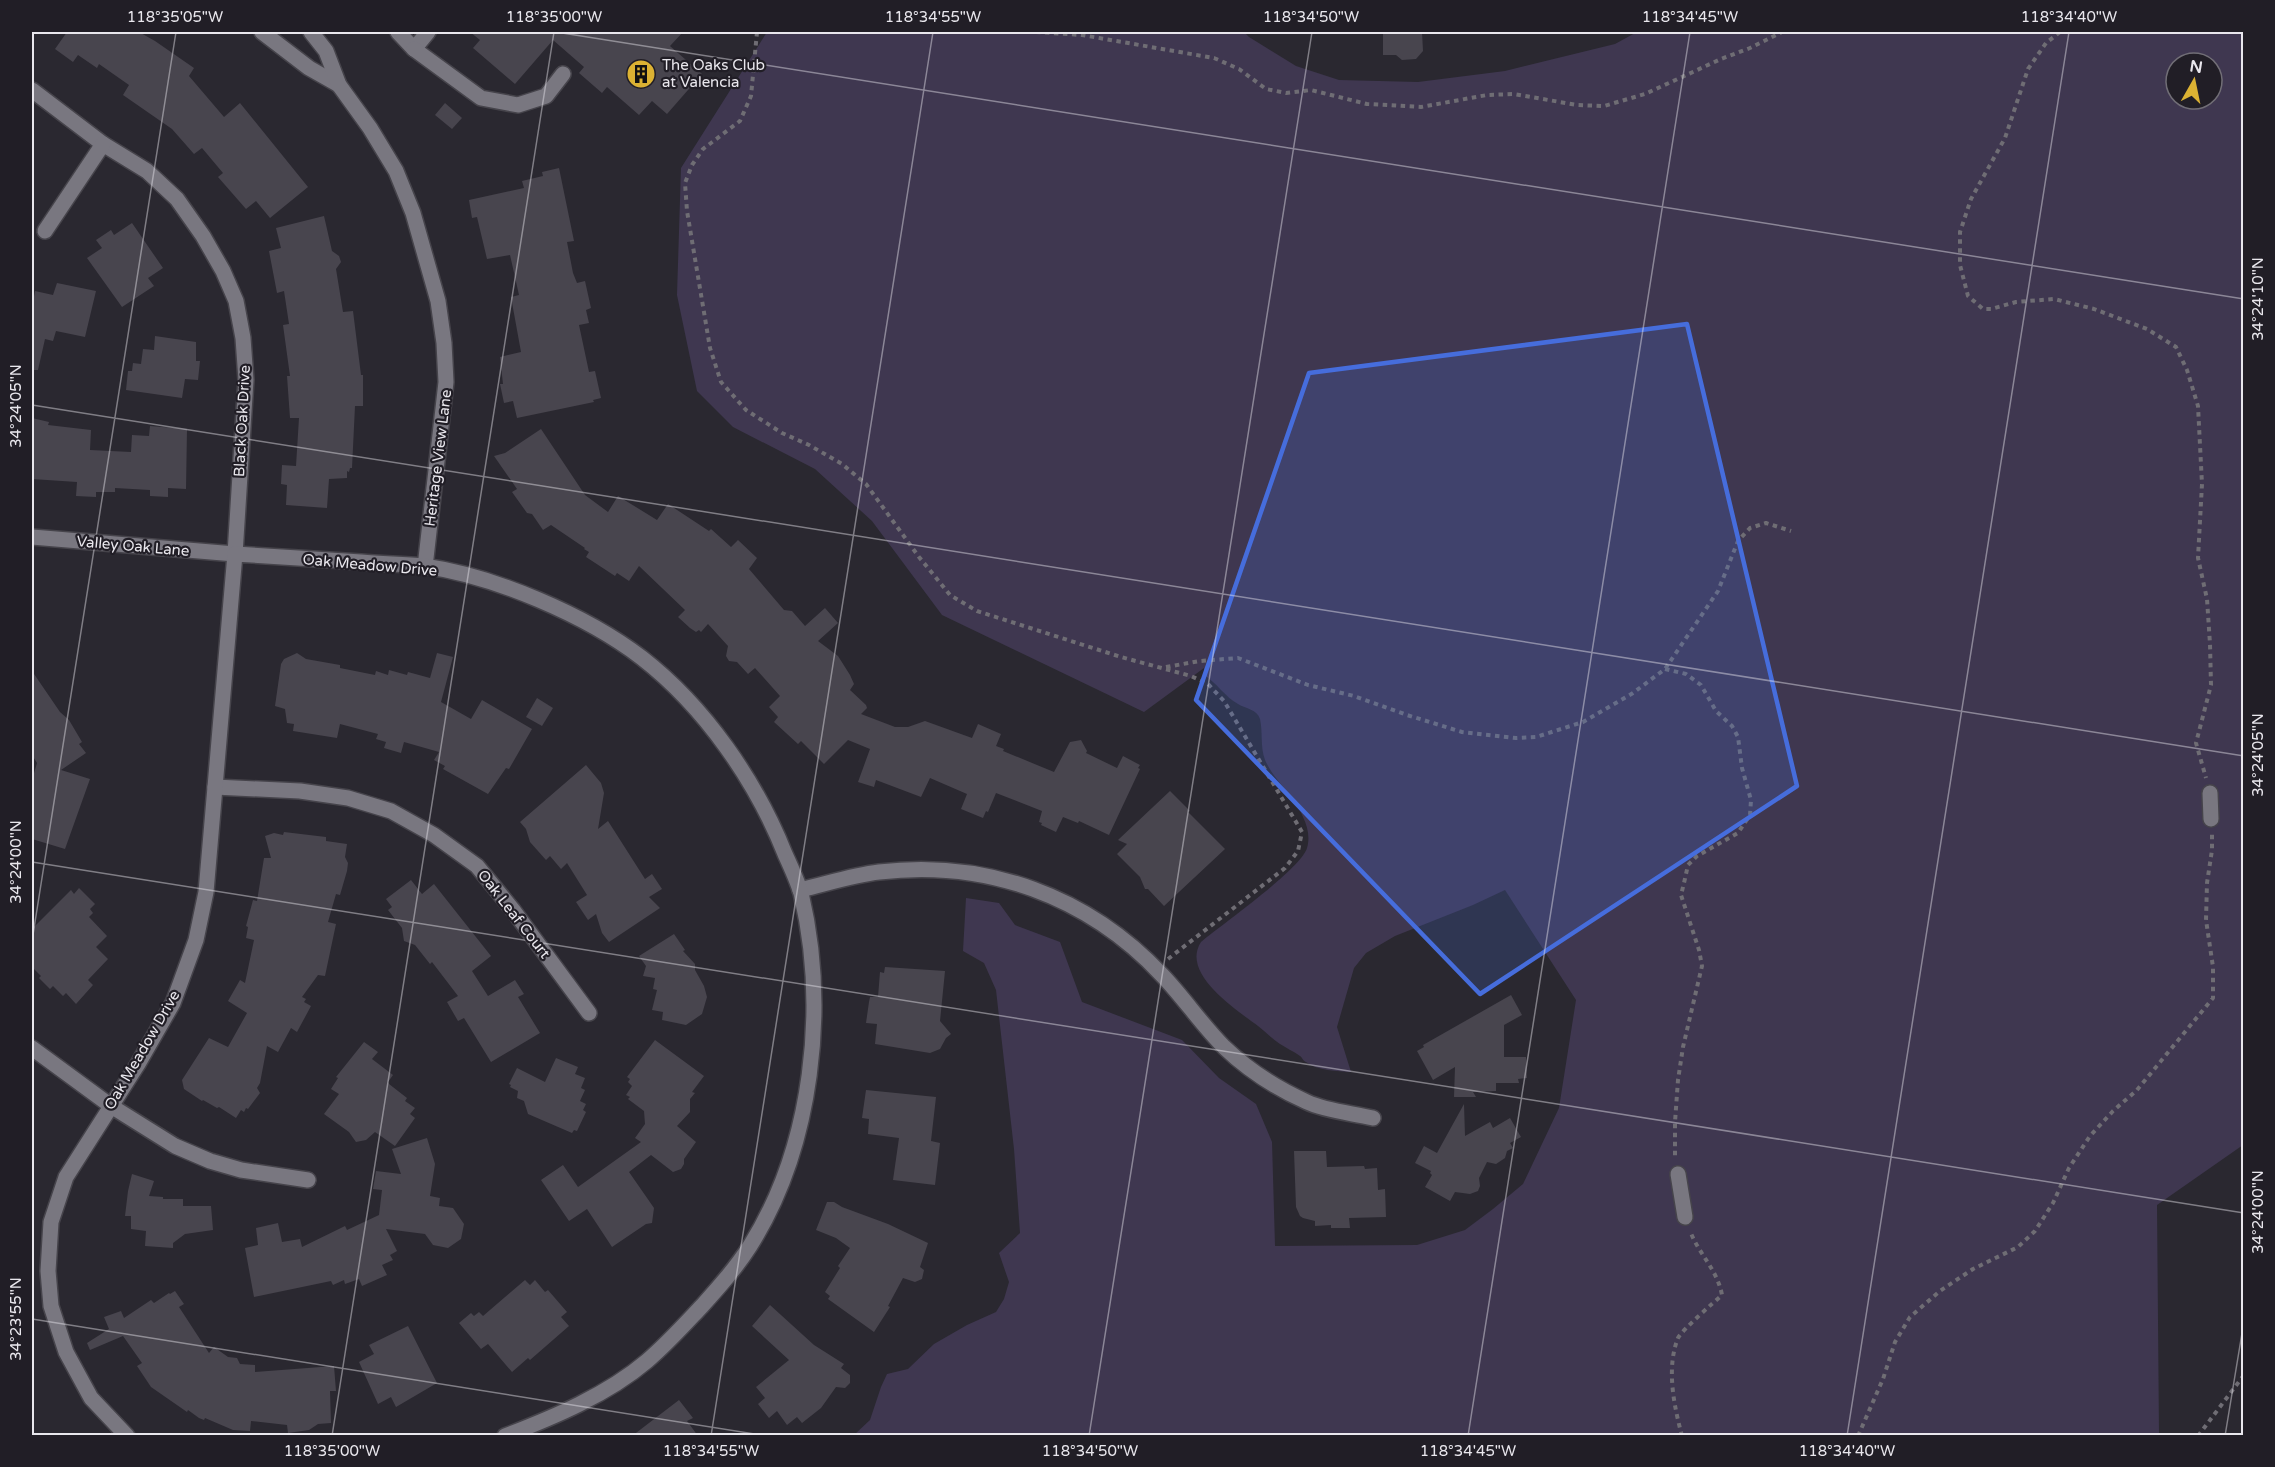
<svg xmlns="http://www.w3.org/2000/svg" width="2275" height="1467" font-family="'Varela Round',sans-serif">
<rect width="100%" height="100%" fill="#2a2830"/>
<!-- green -->
<path fill="#3f3750" fill-rule="evenodd" d="M767 32H1244L1249 37 1296 66 1339 80 1418 82 1505 71 1615 44 1637 32H2243V1145L2157 1205 2159 1435H854L870 1420 881 1387 887 1374 908 1369 934 1344 967 1325 996 1312 1004 1299 1009 1282 999 1253 1020 1233 1014 1149 996 990 984 963 963 951 966 898 999 903 1015 925 1060 942 1082 1002 1182 1040 1219 1078 1256 1104 1272 1142 1275 1246 1417 1245 1465 1230 1493 1209 1523 1184 1559 1108 1576 1000 1505 890 1473 905 1395 936 1366 953 1354 968 1337 1027 1351 1072C1337 1071 1318 1071 1306 1062 1303 1061 1302 1057 1300 1056 1293 1051 1286 1048 1280 1044 1272 1039 1266 1032 1258 1026 1238 1011 1180 974 1201 942 1221 925 1301 869 1307 848 1310 838 1308 827 1303 817 1295 796 1274 781 1265 760 1260 746 1263 733 1260 719 1257 709 1246 709 1238 704 1225 697 1217 683 1204 675V668L1144 712 942 615 872 521 815 469 733 427 697 391 677 295 681 168ZM2176 63H2212V99H2176Z"/>
<!-- building -->
<g fill="#48454e">
<path d="M67 32H139L155 41 194 68 189 76 224 117 240 103 308 187 270 218 256 201 246 209 218 177 223 173 202 148 194 154 172 129 123 95 129 85 99 64 97 68 78 55 73 62 55 49Z"/>
<path d="M470 32H683L670 46 702 74 667 114 652 101 639 115 607 87 602 93 579 73 584 67 553 40 515 84 473 48 480 40Z"/>
<path d="M1383 32H1422L1423 51 1416 59 1402 60 1396 55H1383Z"/>
<path d="M445 103 462 118 452 129 435 115Z"/>
<path d="M559 168 574 241 567 242 573 273 577 283 585 281 591 308 586 310 589 323 579 325 589 372 595 371 601 398 593 400 594 402 517 418 513 401 504 403 500 384H503L500 357 521 352 511 297 519 295 510 255 487 259 477 217 472 218 469 200 524 188 522 181 543 176 542 172Z"/>
<path d="M324 216 332 251 339 256 341 262 336 269 343 312 353 311 361 375H363V406H355L352 468H350L349 472 347 471V478L329 479 327 508 286 505 287 485 281 484 282 465 296 466 299 418H290L287 376H290L283 325 289 324 284 291 277 293 269 251 281 248 276 228Z"/>
<path d="M132 223 163 268 148 278 154 286 122 307 87 258 102 248 96 240 111 230 114 235Z"/>
<path d="M57 283 96 291 85 337 56 331 53 341 45 339 38 370H32V307L35 291 53 295Z"/>
<path d="M155 336 196 342V361H200L198 380 185 379 182 398 126 390 128 371H132L133 363 141 364 143 349 154 350Z"/>
<path d="M32 418 49 422 48 425 91 430 90 450 131 452 132 435 149 436 150 426 187 429 186 489 168 488V497L150 496V490L115 488V492H96V497L76 496 77 482 32 479Z"/>
<path d="M541 429 585 495 608 512 618 496 657 520 668 504 709 531 711 529 731 547 738 540 757 558 749 569 784 610 792 611 805 626 825 608 838 623 818 641 838 656 850 675 854 684 850 690 866 705 867 708 861 714 895 727H908L925 721 972 738 978 724 1001 734 996 746 1004 749 1003 751 1054 772 1070 742 1081 740 1087 751 1086 753 1117 768 1123 756 1140 765 1138 768 1140 769 1109 835 1079 821 1078 823 1063 817 1056 832 1041 825 1042 823 1039 822 1042 811 996 793 988 812 986 811 983 818 961 809 967 794 930 778 921 797 876 780 874 787 858 782 870 749 848 740 824 764 801 741 798 744 774 722 778 717 769 707 780 696 755 668 748 674 737 662 729 661 726 656 728 646 708 624 701 632 699 630 696 632 690 628 678 617 685 610 639 566 629 581 617 573 615 576 586 557 589 552 584 549 585 548 551 525 543 530 532 514 527 513 512 492 517 489 494 456 505 453Z"/>
<path d="M297 653 306 659 340 665V668L375 675 376 671 388 675 389 670 407 675 408 672 430 678 437 653 453 657 441 702 471 719 482 700 532 729 509 769 506 768 488 794 443 769 445 766 434 760 439 752 404 742 401 753 384 748 386 742 376 739 378 734 340 724 337 738 293 731 294 724 287 723 285 709 275 706 281 664 284 659Z"/>
<path d="M32 671 60 712 69 720 82 742 79 744 86 753 61 770 90 779 65 849 32 839V780L37 763 32 755Z"/>
<path d="M537 698 553 708 542 726 526 717Z"/>
<path d="M586 765 601 783 604 793 598 829 608 821 645 879 652 874 662 889 649 897 660 908 609 942 602 933 596 914 588 920 576 902 587 895 567 863 561 869 550 856 546 860 530 842 526 829 520 822Z"/>
<path d="M1170 791 1190 811 1188 812 1225 849 1164 906 1148 889H1145L1140 877 1117 854 1127 844 1118 840Z"/>
<path d="M284 832 326 837V841L347 844 345 857 348 863 347 871 340 895 336 894 328 922 336 924 325 976 318 975 302 997 306 999 304 1002 311 1006 297 1032 291 1028 278 1052 267 1046 260 1083 257 1088 260 1093 248 1109 246 1108 244 1112 241 1110 236 1118 219 1107 217 1108 203 1100 202 1101 184 1089 182 1080 209 1038 228 1047 247 1013 228 1001 240 980 245 983 254 940 246 938 248 927 246 926 253 900 257 901 264 858H271L265 836 274 833 283 835Z"/>
<path d="M411 880 422 894 434 884 491 956 472 971 488 996 515 980 524 994 518 997 540 1033 491 1062 464 1018 458 1021 447 1002 458 996 432 962 430 964 415 945 404 941 402 928 388 910 392 907 386 899Z"/>
<path d="M79 888 95 904 90 909 93 913 89 917 107 936 96 947 108 959 88 980 93 985 76 1004 66 993 63 996 53 986 50 989 39 978 41 976 32 967V929L71 890 74 894Z"/>
<path d="M674 934 685 950 683 951 695 964V970L704 986 707 997 702 1014 686 1025 662 1020 663 1012 652 1010 657 990 653 989 655 978 643 976 646 966 639 956Z"/>
<path d="M885 967 945 971 940 1021 951 1034 946 1038 940 1049 930 1053 875 1044 877 1024 866 1023 869 1002 870 997H878L880 972 884 973Z"/>
<path d="M1511 995 1522 1015 1504 1025V1057H1526L1527 1078 1518 1079 1519 1083H1496V1091L1473 1092 1476 1097H1454L1455 1067 1433 1080 1417 1051 1424 1047 1423 1045Z"/>
<path d="M655 1040 704 1076 692 1092 695 1093 690 1099V1112L677 1126 696 1142 684 1159V1164L681 1169 673 1172 651 1155 629 1172 654 1208 652 1223 646 1224 612 1247 587 1209 569 1221 541 1180 563 1165 578 1187 641 1142 635 1138 645 1124 644 1111 628 1099 630 1097 626 1095 632 1086 628 1082 630 1079 627 1077Z"/>
<path d="M364 1042 378 1052 372 1059 393 1075 388 1082 389 1084 407 1098 405 1101 415 1108 410 1114 415 1118 395 1146 375 1132 366 1140 356 1142 349 1132 324 1114 339 1094 331 1089 338 1078 336 1077Z"/>
<path d="M556 1058 578 1067 575 1074 585 1078 581 1088 585 1090 580 1101 586 1104 583 1110 586 1112 577 1131 574 1130 572 1133 528 1114 524 1101 517 1098 518 1091 510 1087 511 1085 509 1084 517 1068 545 1082Z"/>
<path d="M866 1090 936 1097 931 1141 940 1143 935 1185 893 1180 899 1138 868 1134 869 1119 862 1118Z"/>
<path d="M1464 1104 1465 1136 1490 1122 1493 1128 1510 1118 1521 1137 1510 1143 1513 1148 1507 1151 1505 1158 1496 1164 1487 1162 1479 1178 1480 1186 1478 1191 1470 1194 1455 1192 1450 1201 1425 1187 1432 1175 1430 1173 1431 1171 1415 1163 1424 1146 1437 1153Z"/>
<path d="M427 1138 435 1164 430 1196 440 1198 439 1206 453 1208 464 1224 461 1239 448 1248 433 1245 425 1234 386 1229 397 1251 390 1255 393 1260 382 1265 387 1275 362 1286 359 1279 345 1284 344 1280 333 1285 331 1281 254 1297 245 1248 258 1245 256 1228 278 1223 282 1242 300 1239 302 1247 345 1226 347 1230 379 1215 382 1190 373 1189 376 1171 401 1174 392 1149Z"/>
<path d="M1294 1151H1326L1327 1167 1364 1166 1365 1169 1377 1168 1378 1190 1385 1189 1386 1217 1349 1218 1350 1228H1331V1225L1315 1226V1221L1303 1218 1300 1216 1296 1207Z"/>
<path d="M132 1174 154 1181 149 1196 163 1197V1199H183V1206H211L213 1230 185 1234 173 1243V1248L145 1246 146 1231 131 1229V1216H125L128 1191Z"/>
<path d="M827 1202H834L842 1207 888 1224 928 1243 920 1267 924 1270 922 1279 915 1282 903 1278 888 1306 890 1307 874 1332 828 1299 830 1296 825 1292 840 1268 838 1266 850 1248 836 1238 816 1230Z"/>
<path d="M525 1280 530 1285 535 1280 545 1292 548 1290 567 1312 561 1317 569 1326 530 1360 528 1358 512 1372 488 1344 481 1349 459 1323 471 1313 474 1316 479 1312 483 1316Z"/>
<path d="M175 1291 184 1304 179 1307 209 1353 214 1347 228 1357 237 1358 240 1364 255 1365V1372L334 1366 336 1391H330L331 1423 318 1424 309 1430 288 1433 287 1425 251 1421 250 1431 233 1430 205 1418 204 1420 199 1418 188 1410 187 1412 151 1387 137 1366 142 1363 123 1336 90 1350 87 1343 109 1329 104 1317 121 1311 124 1318 151 1300 154 1303 169 1293 170 1294Z"/>
<path d="M770 1305 814 1345 844 1364 841 1368 850 1375V1383L845 1388 836 1387 821 1408 802 1423 797 1417 787 1425 777 1411 769 1418 758 1404 765 1398 756 1387 789 1360 752 1326Z"/>
<path d="M408 1326 437 1383 396 1407 391 1397 378 1404 359 1362 374 1354 369 1345Z"/>
<path d="M679 1400 693 1418 687 1421 698 1436H632Z"/>
</g>
<g fill="none" stroke-linecap="round" stroke-linejoin="round">
<!-- minor casing -->
<g stroke="#46444b" stroke-width="18">
<g id="minor">
<path d="M262 32 309 68 339 85"/>
<path d="M311 32 326 51 339 85 370 128 396 171 413 213 438 301 444 343 446 382 425 567"/>
<path d="M398 32 414 49 428 32"/>
<path d="M414 49 481 98 518 105 546 96 563 74"/>
<path d="M32 90 103 144 147 171 177 199 203 236 223 271 236 301 243 338 246 380 235 554 32 537"/>
<path d="M45 231 103 144"/>
<path d="M215 787 300 791 348 798 391 811 434 835 477 866 513 910 589 1013"/>
<path d="M2210 793 2211 819"/>
<path d="M800 890C826 884 853 875 879 872 986 859 1088 896 1162 975 1184 998 1202 1025 1224 1047 1247 1069 1278 1089 1307 1102 1326 1111 1352 1113 1373 1118"/>
<path d="M32 1048 111 1106 175 1146 210 1161 241 1170 308 1180"/>
<path d="M1678 1174 1685 1217"/>
<path d="M127 1436 91 1398 66 1352 51 1306 48 1271 51 1222 66 1177 138 1064 173 1003 196 940 206 892 235 554C277 557 319 559 361 562 382 564 403 564 424 566 494 576 586 615 642 658 705 707 756 781 785 854 791 867 797 880 801 893 828 1007 813 1146 750 1246 736 1268 719 1287 702 1306 684 1325 667 1344 647 1361 607 1395 554 1417 505 1436"/>
</g>
</g>
<!-- path -->
<g stroke="#6f6d74" stroke-width="4" stroke-dasharray="4.5 4.5" stroke-linecap="butt">
<path d="M757 32 751 96 740 121 703 149 692 165 685 183 687 211 710 348 721 382 746 410 782 433 809 445 842 464 866 484 919 557 950 595 977 611 1121 657 1191 676 1208 684 1224 701 1302 832 1298 851 1285 868 1168 959"/>
<path d="M995 32H1023"/>
<path d="M1036 32 1082 35 1214 58 1239 69 1266 89 1286 93 1311 90 1367 104 1421 107 1487 95 1514 94 1577 105 1604 106 1645 94 1721 59 1750 48 1782 32"/>
<path d="M2060 32 2046 43 2028 69 2005 138 1971 199 1960 232V265L1968 296 1983 309H1991L2016 302 2054 299 2094 309 2147 329 2176 347 2187 370 2198 406 2202 484 2198 558 2207 599 2210 644 2211 685 2196 743 2206 778"/>
<path d="M1166 667 1200 661 1238 658 1308 685 1354 696 1407 715 1462 732 1516 738 1536 737 1583 722 1633 693 1665 669 1718 591 1738 541 1750 528 1766 523 1791 531"/>
<path d="M1665 669 1686 674 1701 685 1716 711 1732 726 1738 737 1742 768 1751 800 1750 815 1738 833 1697 856 1688 865 1684 883 1681 895 1699 950 1702 966 1683 1047 1678 1080 1675 1122V1159"/>
<path d="M1682 1436C1674 1406 1666 1368 1678 1338 1682 1330 1713 1303 1722 1295 1717 1269 1700 1256 1690 1231"/>
<path d="M1858 1436 1883 1379 1895 1342 1910 1317 1940 1291 1973 1269 2018 1247 2035 1231 2053 1203 2069 1168 2090 1136 2113 1111 2137 1090 2213 998V967L2206 920 2207 883 2212 850V834"/>
<path d="M2198 1436 2244 1375"/>
</g>
<!-- minor -->
<use href="#minor" stroke="#797780" stroke-width="15"/>
</g>
<!-- marked area -->
<path fill="#466ddc" fill-opacity="0.2" stroke="#466ddc" stroke-width="4.5" stroke-linejoin="round" d="M1687 324 1797 786 1480 994 1196 700 1309 373Z"/>
<!-- ticks -->
<path fill="none" stroke="#e9e7ed" stroke-width="1.5" stroke-opacity="0.45" d="M556 32 2244 299M32 405 2244 756M32 862 2244 1213M32 941 176 32M32 1319 767 1436M332 1436 554 32M711 1436 933 32M1089 1436 1312 32M1468 1436 1690 32M1847 1436 2069 32M2225 1436 2244 1321"/>
<!-- icons -->
<defs>
<g id="building-disc" transform="scale(1.5)"><circle r="9.5" fill="#dcb233" stroke="#211e26"/><path d="M-4-6H4V6H1V3H-1V6H-4ZM-2.5-4.3h1.7v1.8h-1.7ZM.8-4.3h1.7v1.8H.8ZM-2.5-1h1.7V.8h-1.7ZM.8-1h1.7V.8H.8Z" fill="#111"/></g>
</defs>
<g fill-rule="evenodd">
<use href="#building-disc" x="641" y="74"/>
</g>
<g text-anchor="middle" stroke-width="4.5" stroke-linejoin="round" paint-order="stroke">
<!-- poi labels -->
<g font-size="15" fill="#e9e7ed" stroke="#211e26" text-anchor="start">
<text x="662" y="70">The Oaks Club<tspan x="662" dy="17">at Valencia</tspan></text>
</g>
<!-- street labels -->
<g font-size="15" fill="#e9e7ed" stroke="#211e26">
<text transform="translate(242 421) rotate(-87)" y="5">Black Oak Drive</text>
<text transform="translate(438 458) rotate(-83)" y="5">Heritage View Lane</text>
<text transform="translate(133 546) rotate(5)" y="5">Valley Oak Lane</text>
<text transform="translate(370 565) rotate(5)" y="5">Oak Meadow Drive</text>
<text transform="translate(514 914) rotate(52)" y="5">Oak Leaf Court</text>
<text transform="translate(142 1050) rotate(-60)" y="5">Oak Meadow Drive</text>
</g>
</g>
<!-- border -->
<rect width="2275" height="1467" fill="none" stroke="#211e26" stroke-width="66"/>
<!-- north arrow -->
<g transform="translate(2194 81) rotate(9)"><circle r="28" fill="#211e26" stroke="#716e76" stroke-width="1.5"/>
<path d="M0-4.5L10 22L0 15L-10 22Z" fill="#dcb233"/>
<text y="-9" font-size="16" font-weight="bold" text-anchor="middle" fill="#e9e7ed">N</text>
</g>
<rect x="33" y="33" width="2209" height="1401" fill="none" stroke="#e9e7ed" stroke-width="2"/>
<g font-size="15" text-anchor="middle" fill="#e9e7ed">
<text x="175" y="22">118°35'05"W</text>
<text x="554" y="22">118°35'00"W</text>
<text x="933" y="22">118°34'55"W</text>
<text x="1311" y="22">118°34'50"W</text>
<text x="1690" y="22">118°34'45"W</text>
<text x="2069" y="22">118°34'40"W</text>
<text transform="translate(2258 299) rotate(-90)" y="5">34°24'10"N</text>
<text transform="translate(16 406) rotate(-90)" y="5">34°24'05"N</text>
<text transform="translate(2258 755) rotate(-90)" y="5">34°24'05"N</text>
<text transform="translate(16 862) rotate(-90)" y="5">34°24'00"N</text>
<text transform="translate(2258 1212) rotate(-90)" y="5">34°24'00"N</text>
<text transform="translate(16 1319) rotate(-90)" y="5">34°23'55"N</text>
<text x="332" y="1456">118°35'00"W</text>
<text x="711" y="1456">118°34'55"W</text>
<text x="1090" y="1456">118°34'50"W</text>
<text x="1468" y="1456">118°34'45"W</text>
<text x="1847" y="1456">118°34'40"W</text>
</g>
</svg>
